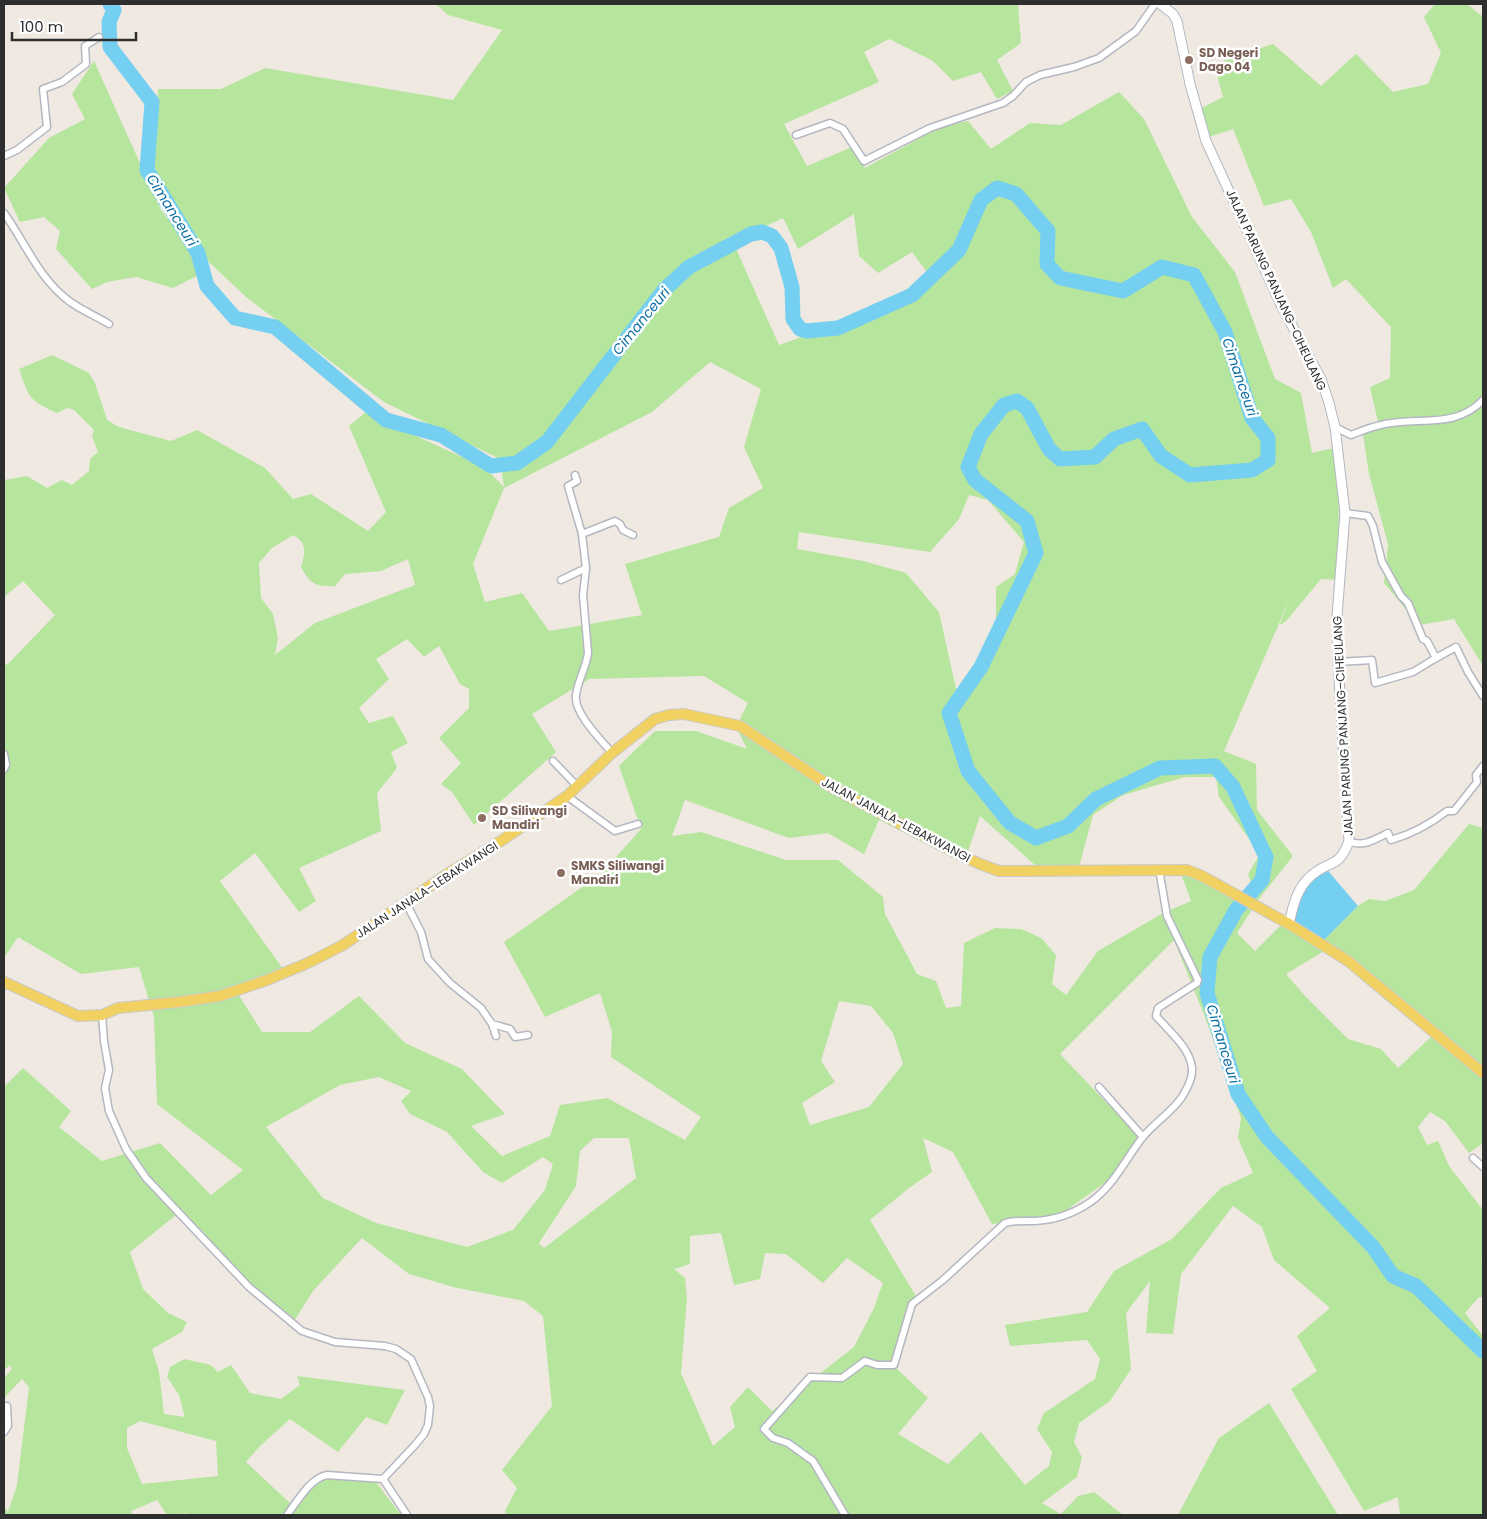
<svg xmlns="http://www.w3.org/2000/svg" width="1487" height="1519" font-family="Poppins,sans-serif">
<rect width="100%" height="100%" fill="#efe9e1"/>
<!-- green -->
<g fill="#b6e59e" fill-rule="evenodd">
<path d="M436 4H1018L1021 43 997 60 1013 91 997 99 981 72 953 81 933 61 889 39 864 52 879 82 784 124 807 166 852 147 865 168 940 127 968 121 991 149 1030 123 1061 125 1119 92 1144 119 1192 217 1235 272 1275 379 1301 393 1312 453 1334 448 1339 480 1338 580 1321 579 1287 620 1282 624H1280L1290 598 1224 751 1256 764 1257 810 1293 856 1258 900 1237 933 1255 951 1284 922 1321 943 1358 906 1369 899 1385 901 1414 890 1469 824 1483 828V1143L1469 1153 1445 1121 1430 1112 1418 1127 1427 1145 1438 1141 1449 1166 1483 1210V1256L1481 1258 1483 1261V1297H1479L1465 1313 1483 1336V1515H1400L1398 1497 1364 1511 1291 1389 1317 1371 1297 1336 1330 1308 1274 1260 1262 1227 1233 1206 1181 1274 1173 1334 1146 1333 1150 1281 1126 1313 1131 1369 1110 1401 1079 1423 1074 1442 1082 1457 1077 1477 1042 1503 1061 1514 1078 1496 1094 1492 1123 1515H506L505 1511 517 1488 502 1470 552 1406 543 1316 524 1301 453 1287 409 1274 362 1238 313 1291 291 1326 176 1215 130 1252 143 1289 168 1313 187 1322 182 1332 152 1349 159 1372 164 1414 185 1417 179 1395 167 1377 170 1367 184 1359 211 1365 218 1372 231 1365 250 1393 281 1399 300 1385 297 1376 405 1390 387 1425 366 1417 338 1452 290 1419 260 1446 246 1462 292 1505 325 1478 372 1477 401 1515H187L185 1513 178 1515H167L157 1500 131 1511 132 1515H4V1507L8 1512 17 1485 29 1387 22 1379 4 1398V1378L12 1369 10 1365 4 1370V1087L23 1068 71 1111 59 1127 102 1161 160 1143 211 1195 243 1170 157 1104 154 1017 139 967 81 974 18 937 4 958V763L5 758 4 751V663L7 665 55 615 23 581 4 597V480L27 476 47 488 62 480 72 485 89 471 90 459 98 452 92 436 94 430 74 410 67 408 57 413C28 400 29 397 19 369L52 355 89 373 95 383 107 420 119 427 171 441 197 430 265 468 293 499 311 494 368 531 386 512 349 426 372 407 392 425 484 467 504 487 500 459 384 402 246 297 209 262 153 166 158 89H221L265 68 453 100 502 30 448 15ZM854 214 859 256 878 273 912 252 927 272 915 297 779 345 733 242 783 218 798 249ZM710 362 761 389 744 447 763 488 729 508 719 537 625 564 642 615 549 631 522 593 485 602 473 564 504 488 652 412ZM969 495 988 500 1024 542 1015 574 996 587V654L960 707 939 612 906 573 863 561 797 549 799 532 930 552 959 519ZM293 535C308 543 305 553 301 567 310 584 316 587 335 586L345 574 381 571 408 559 415 585 315 623 275 655 278 638 273 614 261 598 259 563 272 548ZM407 639 424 657 439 646 460 684 469 689V708L439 738 461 763 441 784 452 792 474 825 556 752 532 714 589 679 704 676 748 703 736 727 747 749 696 731H655L619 766 641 829 601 874 504 942 545 1017 600 993 612 1032 611 1057 701 1117 685 1140 607 1098 560 1105 550 1136 502 1156 471 1126 505 1114 462 1069 405 1043 359 996 310 1032H262L238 994 286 973 220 881 255 853 299 912 316 901 299 868 381 831 377 793 397 768 391 752 408 743 393 716 369 723 359 708 389 679 376 659ZM1185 777H1216L1219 797 1260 854 1248 874 1257 899 1179 868 1191 901 1163 913 1098 951 1066 995 1052 984 1056 955 1041 938 1021 929 995 928 964 943 961 1006 946 1008 936 981 917 974 885 914 883 897 838 860H786L701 832 672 836 685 800 789 838 828 833 864 854 879 820 964 863 980 816 1044 873 1079 867 1093 815 1123 795ZM1174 940 1205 1017 1241 1118 1238 1138 1253 1173 1221 1188 1172 1239 1114 1271 1087 1312 1005 1325 1010 1346 1087 1340 1100 1359 1095 1379 1044 1413 1037 1429 1052 1452 1049 1466 1025 1485 981 1432 948 1464 898 1434 928 1398 896 1368 917 1298 870 1220 909 1188 932 1172 923 1138 953 1152 992 1224 1054 1219 1113 1177 1143 1141 1060 1054ZM1329 948 1434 1034 1398 1068 1381 1049 1348 1039 1304 995 1286 974ZM839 1001 871 1006 893 1033 903 1064 869 1107 810 1125 802 1103 835 1082 821 1061ZM379 1077 411 1091 401 1101 410 1114 447 1132 483 1172 502 1183 543 1157 553 1164 545 1190 513 1230 467 1247 376 1223 323 1198 266 1127 340 1085ZM594 1138H629L636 1178 544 1248 539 1243 576 1186 580 1151ZM721 1233 734 1285 760 1279 765 1253 786 1254 823 1283 847 1258 883 1283 874 1308 854 1347 772 1411 748 1387 730 1407 735 1427 713 1446 681 1373 687 1298 685 1278 674 1269 690 1264V1236ZM140 1421 216 1441 218 1476 142 1484 127 1448V1428Z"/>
<path d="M1435 4H1467L1483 17V666L1454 619 1419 625 1384 583 1388 544 1369 474 1362 428 1378 422 1370 387 1390 378 1391 327 1346 279 1333 288 1311 232 1291 199 1264 206 1233 129 1209 137 1200 109 1223 97 1214 64 1273 44 1321 86 1356 54 1393 92 1428 84 1441 53 1424 17Z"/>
<path d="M94 61 161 210 185 241 199 275 173 288 136 277 107 282 92 289 56 249 60 231 44 217 20 222 4 188 49 138 85 119 72 94Z"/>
<path d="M1269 1403 1338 1515H1178L1219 1438Z"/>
</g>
<!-- water -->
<path fill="#75cff0" d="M1324 866 1358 906 1321 943 1293 925 1294 898Z"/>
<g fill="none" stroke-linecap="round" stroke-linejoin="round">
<!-- river -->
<path stroke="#75cff0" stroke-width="15" d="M110 4 114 10 109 22 110 47 152 102 147 170 198 253 207 286 235 318 275 327 386 420 441 435 491 466 517 463 547 442 664 290 689 267 751 234 762 232 772 236 781 248 792 287 793 319 800 329 807 331 838 328 912 295 959 250 981 200 997 188 1016 194 1048 231 1047 264 1060 278 1123 291 1162 267 1194 275 1225 332 1252 418 1268 438V460L1252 470 1190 475 1161 456 1142 429 1114 439 1095 457 1060 459 1049 449 1027 408 1017 401 1004 405 981 434 968 467 975 480 1027 521 1036 553 981 667 949 713 968 771 1010 823 1036 838 1068 826 1096 799 1160 768 1215 766 1233 787 1266 857 1262 880 1236 910 1210 957 1207 993 1238 1094 1267 1137 1373 1247 1393 1276 1416 1286 1483 1351"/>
<!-- street casing -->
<g stroke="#b4b7c1" stroke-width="9">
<g id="street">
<path d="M796 135 830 123 843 129 864 161 930 128 1003 103 1013 96 1026 82 1040 75 1074 67 1099 58 1136 31 1155 4"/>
<path d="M4 156 17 150 47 127 43 89 62 82 86 64 85 46 99 37"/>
<path d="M4 213C25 242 39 279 69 301 81 310 96 316 109 324"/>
<path d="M1335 427 1351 435C1364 430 1378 424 1392 423 1426 418 1457 427 1483 400"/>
<path d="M575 475 577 481 568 486 582 534 586 568 583 595 588 653C586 668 578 680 576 695 573 712 601 740 612 753"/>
<path d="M582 534 615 521 620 524 623 530 633 535"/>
<path d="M561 580 586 568"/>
<path d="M1436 658 1456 647 1468 672 1483 696"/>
<path d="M1338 662 1372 660 1375 683 1413 672 1436 658 1427 641 1423 639 1408 603 1401 596 1382 562 1373 526 1368 516 1345 513"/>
<path d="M4 754 6 765 4 769"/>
<path d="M553 761 577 786"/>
<path d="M567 796 615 831 638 824"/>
<path d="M1349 841C1362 848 1376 839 1388 833L1391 840C1412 834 1429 825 1447 811H1454L1477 782 1476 775 1483 766"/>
<path d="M406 903 421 932 428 959 450 983 481 1008 492 1024 510 1029 515 1037 528 1035"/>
<path d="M102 1015 104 1041 109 1070 105 1088 109 1111 126 1149 146 1178 249 1287 302 1331 335 1342 385 1346 396 1349 411 1359 428 1397 430 1406 428 1425 424 1434 415 1445 383 1479 327 1475C310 1478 297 1502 287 1515"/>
<path d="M492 1024 496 1036"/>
<path d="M1099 1087 1143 1137"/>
<path d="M1473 1158 1483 1167"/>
<path d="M4 1432 8 1426 7 1406"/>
<path d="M383 1479 407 1515"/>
<path d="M845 1515 813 1461 788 1443 773 1438 764 1429 810 1377 842 1378 865 1361 877 1365H894L912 1304 943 1280 1005 1223C1015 1220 1025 1221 1035 1221 1054 1220 1074 1213 1089 1203 1113 1187 1125 1160 1142 1138 1154 1123 1171 1113 1182 1097 1187 1089 1193 1077 1192 1068 1190 1048 1169 1031 1156 1016L1158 1008 1197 983 1198 980 1167 916 1159 869"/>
</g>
</g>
<!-- secondary casing -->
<g stroke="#b4b7c1" stroke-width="11">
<path id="secondary" d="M1160 4 1173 14 1177 21 1190 84 1206 141 1282 307 1321 379 1329 403 1335 427 1345 513 1337 616 1338 662 1349 841C1339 869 1329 860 1312 875 1297 887 1293 906 1289 924"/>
</g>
<!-- primary casing -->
<g stroke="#c9c9c9" stroke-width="12">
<path id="primary" d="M4 982 78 1016 102 1015 118 1008 179 1002 220 996 267 980 310 962 343 945 452 871 504 839 567 796 612 753 655 719 669 715 684 714 740 726 833 788 954 852 980 864 999 871 1187 870 1202 876 1289 924 1348 961 1483 1073"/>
</g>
<!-- street -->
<use href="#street" stroke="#fff" stroke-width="6"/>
<!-- secondary -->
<use href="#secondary" stroke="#fff" stroke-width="9"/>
<!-- primary -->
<use href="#primary" stroke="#f2d163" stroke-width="10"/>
</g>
<!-- markers -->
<g fill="#8d6e63" stroke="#fff" stroke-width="2">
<circle cx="1189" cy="60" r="5"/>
<circle cx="482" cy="818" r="5"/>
<circle cx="561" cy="873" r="5"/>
</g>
<g text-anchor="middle" stroke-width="5" stroke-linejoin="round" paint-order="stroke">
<!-- education labels -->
<g font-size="12" font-weight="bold" fill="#785e54" stroke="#fff" text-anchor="start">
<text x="1199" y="57">SD Negeri<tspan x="1199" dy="14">Dago 04</tspan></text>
<text x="492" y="815">SD Siliwangi<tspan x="492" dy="14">Mandiri</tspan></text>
<text x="571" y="870">SMKS Siliwangi<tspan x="571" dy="14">Mandiri</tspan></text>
</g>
<!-- street labels -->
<g font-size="12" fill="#2e2e2e" stroke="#fff">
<text transform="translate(1276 290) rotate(65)" y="4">JALAN PARUNG PANJANG–CIHEULANG</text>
<text transform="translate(1343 726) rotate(-93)" y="4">JALAN PARUNG PANJANG–CIHEULANG</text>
<text transform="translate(896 820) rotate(28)" y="4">JALAN JANALA–LEBAKWANGI</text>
<text transform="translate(427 890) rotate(-33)" y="4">JALAN JANALA–LEBAKWANGI</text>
</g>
<!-- water labels -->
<g font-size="14" font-style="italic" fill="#0d6fa3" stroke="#fff">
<text transform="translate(172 210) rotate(58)" y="5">Cimanceuri</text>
<text transform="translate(641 321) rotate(-51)" y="5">Cimanceuri</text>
<text transform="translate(1240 377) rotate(71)" y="5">Cimanceuri</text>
<text transform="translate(1223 1044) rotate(73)" y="5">Cimanceuri</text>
</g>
</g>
<!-- border -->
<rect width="1487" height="1519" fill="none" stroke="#2e2e2e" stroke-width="10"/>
<!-- scale -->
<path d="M12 32v8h124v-8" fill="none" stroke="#2e2e2e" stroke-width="2.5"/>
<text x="20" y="32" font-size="15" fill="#2e2e2e" stroke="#ffffff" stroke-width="4" paint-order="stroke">100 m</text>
</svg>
